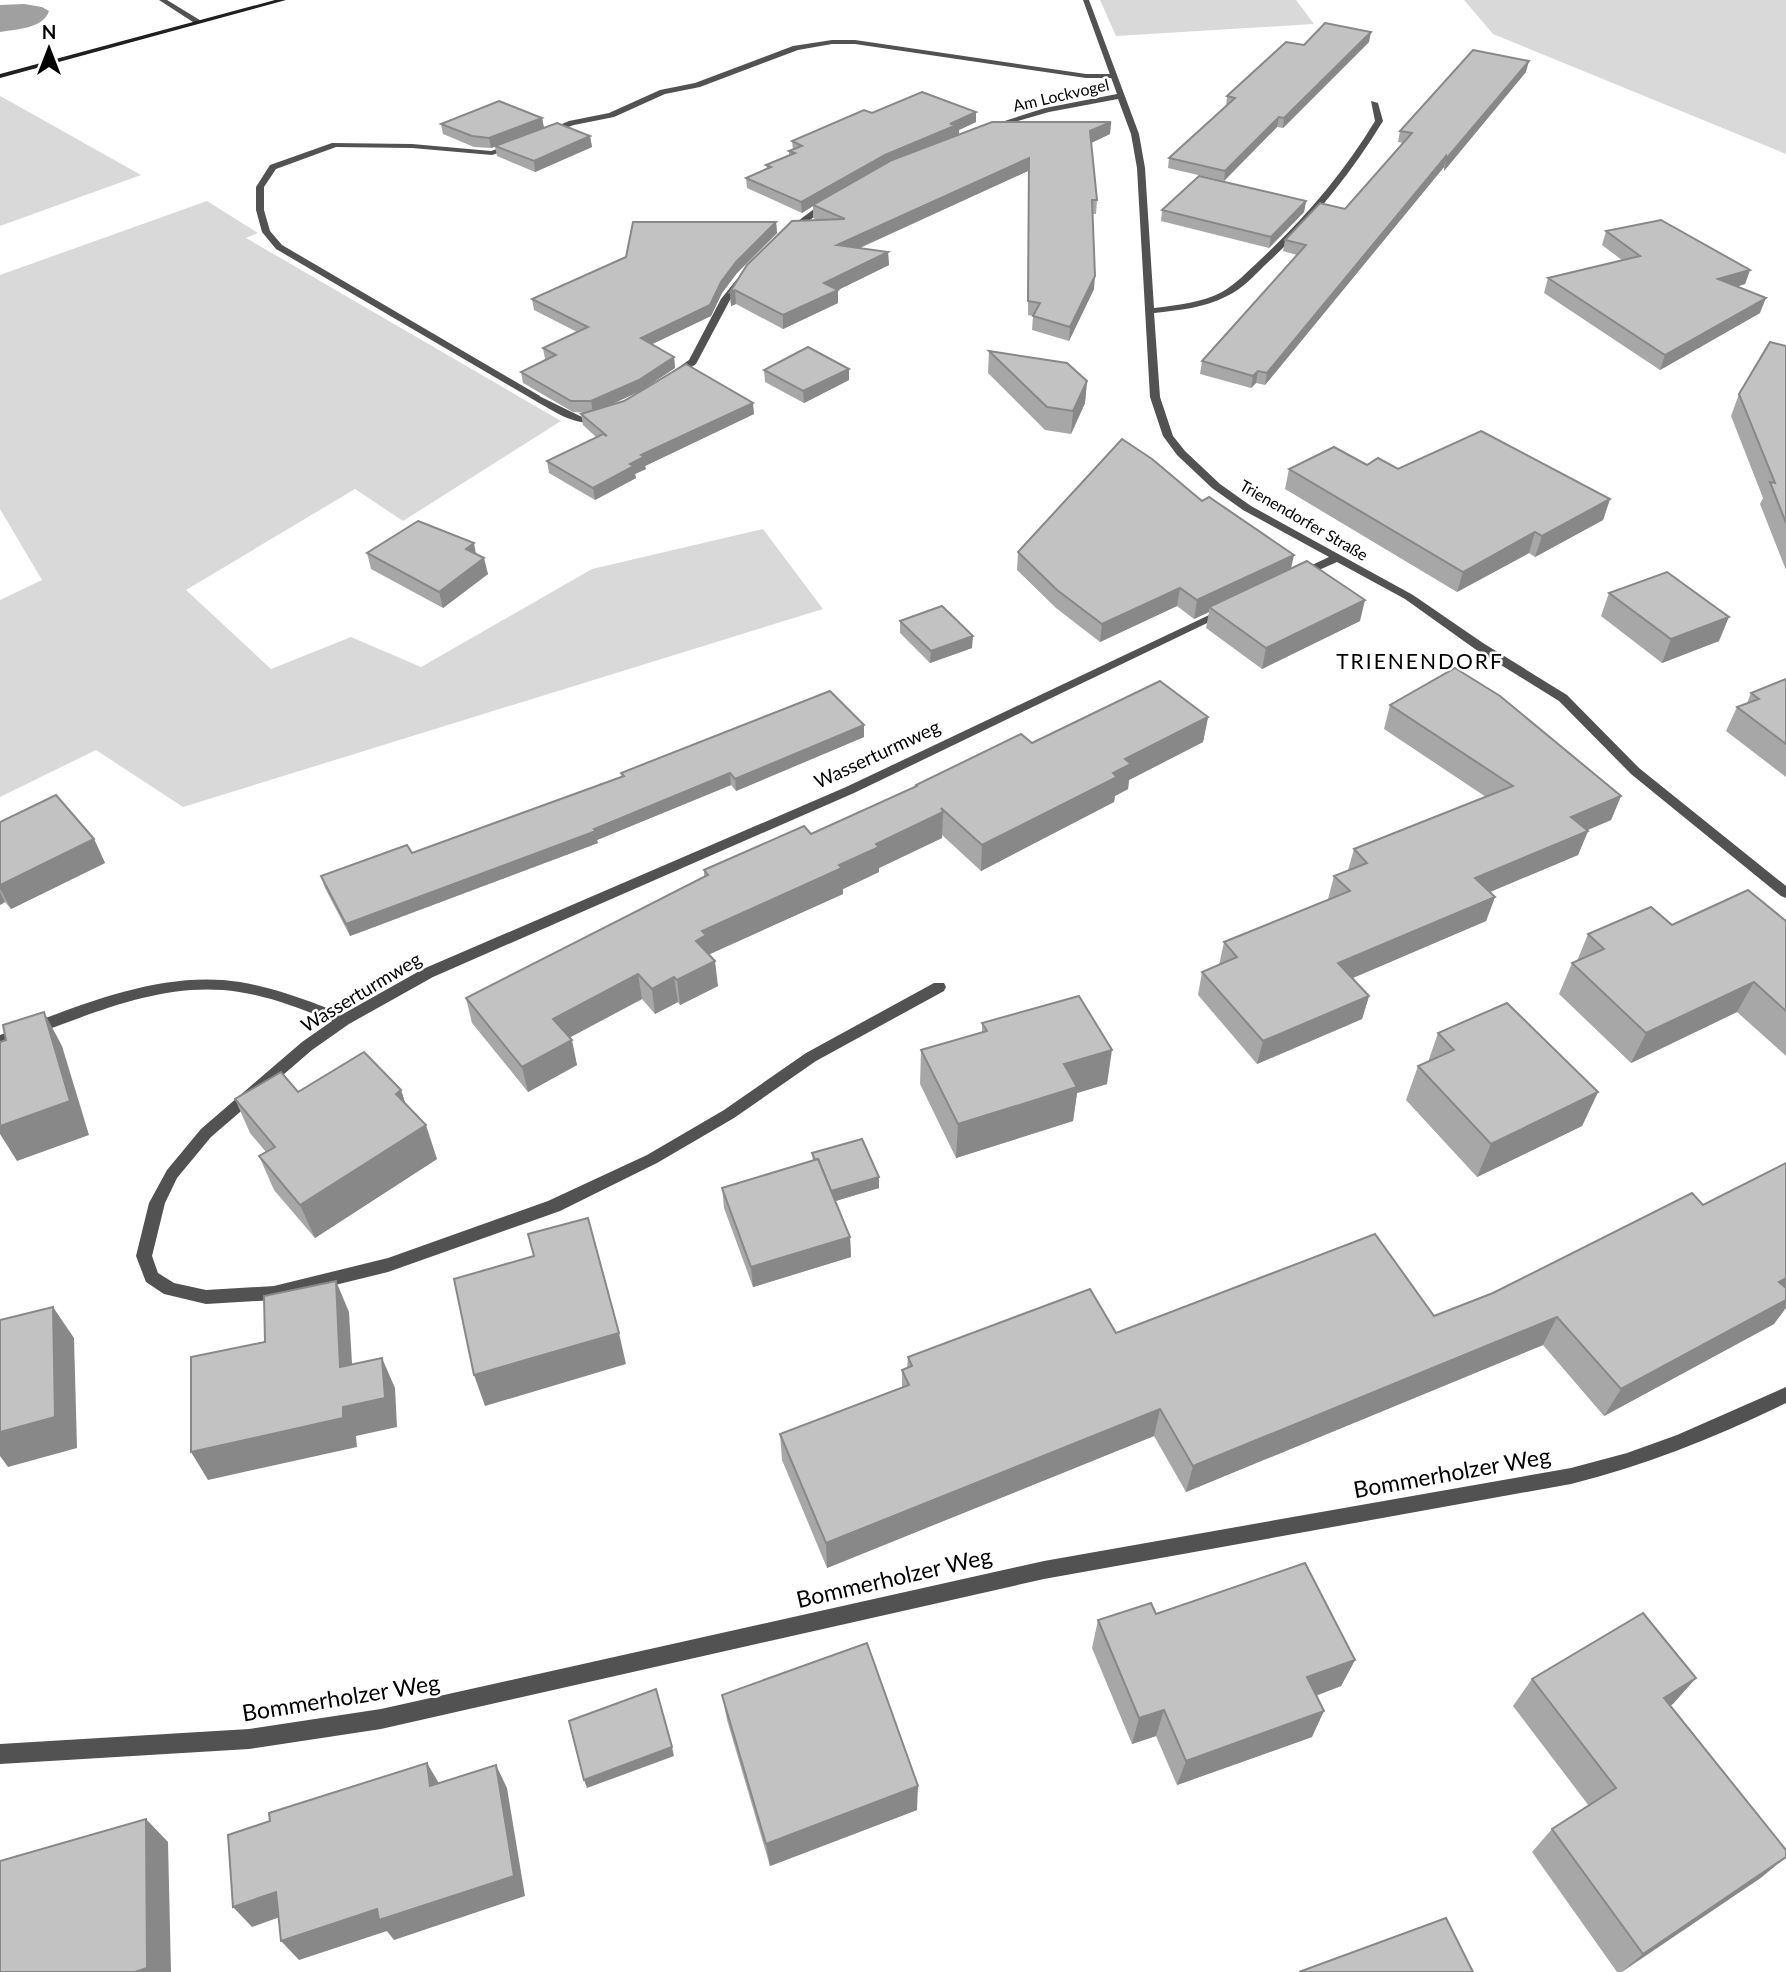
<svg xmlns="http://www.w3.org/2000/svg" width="1786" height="1972" font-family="Lato,sans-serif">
<rect width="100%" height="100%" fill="#fff"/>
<!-- green -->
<g fill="#d9d9d9">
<path d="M1100 0H1296L1314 24 1116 36Z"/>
<path d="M1464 0H1786V154L1493 34Z"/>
<path d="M0 96 11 102 141 175 0 226Z"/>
<path d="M207 201 258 233 246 238 561 421 403 521 355 489 186 590 271 669 351 637 421 667 592 569 763 529 823 609 183 807 96 750 0 797V600L42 580 0 509V275Z"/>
</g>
<!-- water -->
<path fill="#a0a0a0" d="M24 4 42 7 49 11C43 29 16 29 0 32V5Z"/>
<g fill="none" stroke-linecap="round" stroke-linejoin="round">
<!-- lane -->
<g fill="#525252" fill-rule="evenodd">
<path d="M832 40H855L1086 74H1113L1117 76 1113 78H1086L855 44H832L798 50 700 87 665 94 614 117 574 125 547 134 543 132 569 121 609 113 660 90 695 83 793 46Z"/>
<path d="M332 143 412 144 491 151 515 143V147L492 155 412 148 336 147 276 169 264 187V210L270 231 282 245 540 396V400H534L276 249 262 232 256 210V187L270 165Z"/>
</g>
<!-- street -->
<g fill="#525252" fill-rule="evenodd">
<path d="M159 0H167L203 22 196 24Z"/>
<path d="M1083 0H1089L1139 134 1145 168 1154 308C1177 305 1201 303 1222 292 1236 284 1247 272 1259 261 1304 219 1343 174 1375 121L1371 101 1378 103 1383 121C1350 175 1311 223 1264 266 1253 277 1242 289 1227 296 1205 308 1179 310 1154 313L1160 397 1173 436 1185 451 1220 484 1251 506 1413 595 1483 643 1567 695 1639 768 1786 886V898L1781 896 1631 774 1559 701 1475 649 1405 599 1337 562 1303 577H1295V573L1329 557 1243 510 1212 488 1177 455 1163 436 1150 397 1137 168 1131 134 1118 99 1049 112 990 129 986 127 1045 108 1117 94Z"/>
<path d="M826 200 833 202 792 234H786V230Z"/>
<path d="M737 279 744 281 730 300 696 364 678 376H672V372L689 360 721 299Z"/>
<path d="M537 395 582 417 600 415 605 418C582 432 554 411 534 400V396Z"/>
<path d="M1224 608 1228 609V613L854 793 433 977 349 1024 312 1050 211 1137 177 1178 165 1203 152 1256 158 1273 174 1283 206 1290 274 1286 388 1258 548 1201 647 1155 724 1110 806 1053 934 983H944L946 987 944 991 816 1061 734 1118 657 1163 560 1211 388 1272 274 1300 206 1304 164 1294 146 1282 136 1256 149 1203 167 1170 201 1129 302 1042 332 1021C301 1009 272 997 239 992 155 979 78 1022 0 1046V1035C75 1008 158 969 240 982 276 988 309 1001 343 1014L423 969 846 787Z"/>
<path d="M1786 1387V1403C1716 1437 1646 1465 1571 1484L1044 1579 381 1729 249 1749 0 1764V1744L249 1729 381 1709 1044 1561 1571 1468 1627 1453 1677 1435Z"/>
</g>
<!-- secondary -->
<path fill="#1f1f1f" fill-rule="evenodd" d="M275 0H286L0 78V74Z"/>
</g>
<!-- wall -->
<g fill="#a7a7a7">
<path d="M1369 42 1283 128 1277 127 1224 181 1168 168 1169 158 1226 107 1227 96 1304 45Z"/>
<path d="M1526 72 1444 171V167L1265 385 1256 383 1251 388 1200 374 1202 361 1297 255 1283 251 1285 240 1345 209 1403 143 1398 142 1400 131Z"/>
<path d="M872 113 976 122 959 130V134L1111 122 1110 134 1091 143 1097 200 1096 214H1093L1094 289 1069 341 1032 330 1033 316 1028 315V171L860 248 888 252 889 265 838 290V303L783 329 736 304 731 306 730 292 817 220 813 218V206L802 213 747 188 746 178 767 169 766 165 789 156V151L793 150 792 141Z"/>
<path d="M542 118 544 128 590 136 592 147 535 172 497 156 495 147 491 148 474 147 443 134 441 124Z"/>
<path d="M1306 201 1304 212 1269 248 1161 221 1162 210Z"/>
<path d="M776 222 777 233 737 273 722 293 711 316 652 344 674 357 675 368 640 391 608 406 754 414 645 466 646 469 635 474 636 478 595 500 549 473 547 461 596 437 583 425 581 414 585 413 573 412 523 383 521 372 545 359 543 348 577 332 534 310 532 299Z"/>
<path d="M1606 231 1750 270 1745 284 1736 287 1760 313 1660 370 1544 293 1548 278 1622 260 1602 245Z"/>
<path d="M1786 346V570L1760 504 1763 498 1731 416 1739 394Z"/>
<path d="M989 351 1087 381 1085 403 1071 434 1045 430 988 373Z"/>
<path d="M849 369V380L804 403 765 382 764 370Z"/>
<path d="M1367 465 1398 469 1610 499 1603 520 1535 557 1529 553 1457 592 1285 489 1289 469Z"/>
<path d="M1202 501 1291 568 1360 621 1262 669 1206 628 1209 612 1194 619 1177 606 1100 642 1056 608 1017 570 1018 552Z"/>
<path d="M367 553 476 554 488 574 443 608 371 569Z"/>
<path d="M1609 593 1719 641 1662 663 1601 616Z"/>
<path d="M900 621 972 648 930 663 900 633Z"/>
<path d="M1786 679V777L1726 731 1737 707 1747 703 1751 693Z"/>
<path d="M1390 705 1621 796 1611 820 1587 830 1588 831 1578 855 1490 892 1495 897 1486 921 1352 978 1369 996 1362 1019 1257 1064 1198 995 1202 972 1219 965 1224 942 1328 899 1334 876 1348 870 1354 849 1486 797 1384 729Z"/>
<path d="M1208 717 1203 742 1129 780 1128 789 1115 796 1114 802 981 871 942 835V838L879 868V872L843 889V894L709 954 718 986 680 1005 678 1002 655 1014 642 999 569 1038 577 1065 528 1092 472 1023 466 998 704 876V870L811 834 916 787V785L1032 743Z"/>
<path d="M864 725V737L736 791 731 785 597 840 598 843 350 936 325 888 321 876 412 853 622 777 621 773Z"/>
<path d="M0 822 94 839 105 863 11 909 5 902 0 905Z"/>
<path d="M1786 921V1056L1737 1012 1631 1063 1559 994 1572 963 1577 961 1588 934 1672 925Z"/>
<path d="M982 1023 1107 1084 1077 1093 1073 1121 956 1158 920 1084 921 1050 982 1032Z"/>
<path d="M1438 1033 1598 1092 1582 1126 1477 1177 1406 1100 1418 1066 1428 1062Z"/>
<path d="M401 1090 405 1103 437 1159 315 1238 274 1190 259 1156 266 1152 250 1133 235 1099Z"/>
<path d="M812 1153 879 1177V1188L835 1201 850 1237 851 1257 753 1287 724 1208 722 1188 813 1161Z"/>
<path d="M1493 1293 1774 1324 1604 1416 1543 1345 1186 1492 1154 1436 827 1568 782 1460 780 1434 902 1388V1370L907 1368 908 1357 1116 1333 1434 1316Z"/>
<path d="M1156 1614 1355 1660 1341 1686 1316 1696 1312 1737 1177 1785 1156 1736 1132 1744 1092 1648 1098 1620Z"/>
<path d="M1696 1678 1670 1706 1762 1877 1622 1972H1617L1532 1852 1552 1829 1589 1806 1513 1706 1532 1679Z"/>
<path d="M722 1695 917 1810 770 1866 727 1720Z"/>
</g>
<!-- shaded-wall -->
<g fill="#888">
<path d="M1371 32 1369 42 1283 128 1284 118Z"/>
<path d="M1529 61 1526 72 1444 171 1446 159Z"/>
<path d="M976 112V122L959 130V134L813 205V206L802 213 801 202 885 155Z"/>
<path d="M1279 117 1277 127 1224 181 1225 171Z"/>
<path d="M542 118 544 128 491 148 489 138Z"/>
<path d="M1111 122 1110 134 1089 144 1090 131Z"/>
<path d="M590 136 592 147 535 172 534 161Z"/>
<path d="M1446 156 1444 167 1265 385 1267 373Z"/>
<path d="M1029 158 1028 171 837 258V245Z"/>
<path d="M1306 201 1304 212 1269 248 1271 237Z"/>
<path d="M776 222 777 233 737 273 722 293 711 316 642 349 641 338 721 282 736 262Z"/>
<path d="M888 252 889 265 838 290V303L783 329V315L824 283Z"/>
<path d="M1750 270 1745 284 1713 294 1718 279Z"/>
<path d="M1095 276 1094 289 1069 341 1070 327Z"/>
<path d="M735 290 736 304 731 306 730 292Z"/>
<path d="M1766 298 1760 313 1660 370 1665 355Z"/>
<path d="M674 357 675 368 640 391 593 413 591 401Z"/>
<path d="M849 369V380L804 403 803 391Z"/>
<path d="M1258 371 1256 383 1251 388 1253 376Z"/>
<path d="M1087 381 1085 403 1071 434 1073 411Z"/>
<path d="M753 403 754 414 645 466 646 469 635 474 636 478 595 500 593 488 630 464 641 455Z"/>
<path d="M1610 499 1603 520 1535 557 1542 536Z"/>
<path d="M1535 532 1529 553 1457 592 1463 572Z"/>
<path d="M474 543 477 559 466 549Z"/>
<path d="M1294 555 1290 573 1209 607V612L1194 619 1197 600Z"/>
<path d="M484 558 488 574 443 608 439 592Z"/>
<path d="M1180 588 1177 606 1100 642 1102 624Z"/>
<path d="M1365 600 1360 621 1262 669 1266 648Z"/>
<path d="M1729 617 1719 641 1662 663 1671 639Z"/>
<path d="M973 636 972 648 930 663 931 651Z"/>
<path d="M1208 717 1203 742 1129 780 1128 789 1115 796 1114 802 981 871 982 845 1113 773 1125 759Z"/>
<path d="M864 725V737L736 791 735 779Z"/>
<path d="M730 773 731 785 597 840 598 843 350 936 346 924 594 829Z"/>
<path d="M1621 796 1611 820 1562 841 1571 817Z"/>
<path d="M943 812 942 838 879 868V872L843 889V894L708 955 696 941 702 931 839 865 876 844Z"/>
<path d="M1588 831 1578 855 1466 902 1475 878Z"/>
<path d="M94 839 105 863 11 909 0 889V885Z"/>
<path d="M0 892 5 902 0 905Z"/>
<path d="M1495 897 1486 921 1332 987 1338 963Z"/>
<path d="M715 961 718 986 680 1005 677 980Z"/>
<path d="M638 974 642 999 559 1043 553 1019Z"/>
<path d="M674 977 678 1002 655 1014 652 989Z"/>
<path d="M1754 982 1737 1012 1631 1063 1646 1033Z"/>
<path d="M1369 996 1362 1019 1257 1064 1263 1041Z"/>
<path d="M44 1012 62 1046 89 1135 17 1161 0 1134V1126Z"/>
<path d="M572 1040 577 1065 528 1092 522 1067Z"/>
<path d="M1112 1050 1107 1084 1077 1093 1073 1121 956 1158 958 1124 1064 1064Z"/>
<path d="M401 1090 412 1124 396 1094Z"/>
<path d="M1598 1092 1582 1126 1477 1177 1491 1144Z"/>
<path d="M426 1125 437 1159 315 1238 300 1205Z"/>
<path d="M879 1177V1188L829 1203 828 1192Z"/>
<path d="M850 1237 851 1257 753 1287 751 1267Z"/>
<path d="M1786 1278V1296L1779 1282Z"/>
<path d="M336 1281 349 1312 354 1397 340 1367Z"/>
<path d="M1786 1300V1308L1774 1324 1604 1416 1621 1389Z"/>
<path d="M53 1307 74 1338 77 1448 8 1467 0 1456V1432Z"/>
<path d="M1557 1317 1543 1345 1186 1492 1193 1466Z"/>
<path d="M619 1333 626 1364 485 1406 474 1375Z"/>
<path d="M382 1358 395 1388 397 1427 356 1436 357 1447 208 1480 191 1452 343 1407Z"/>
<path d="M1160 1409 1154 1436 827 1568 826 1543Z"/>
<path d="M1355 1660 1341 1686 1295 1703 1307 1677Z"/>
<path d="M1696 1678 1673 1704 1641 1724 1664 1698Z"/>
<path d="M1164 1710 1156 1736 1132 1744 1139 1718Z"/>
<path d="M1324 1711 1312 1737 1177 1785 1186 1761Z"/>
<path d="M672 1747 674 1756 587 1788 584 1780Z"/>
<path d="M427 1763 440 1785 430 1786Z"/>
<path d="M496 1765 507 1788 525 1896 394 1940 387 1931 299 1960 281 1941Z"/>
<path d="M918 1786 917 1810 770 1866 766 1844Z"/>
<path d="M146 1819 168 1842 171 1972H135Z"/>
<path d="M1786 1857 1762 1877 1621 1972 1643 1954Z"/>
<path d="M276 1892 294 1912 252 1927 233 1907Z"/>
</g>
<!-- building -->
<g fill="#c2c2c2" stroke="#888" stroke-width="2">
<path d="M1325 23 1371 32 1284 118 1279 117 1225 171 1169 158 1235 98 1227 96 1286 42 1304 45Z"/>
<path d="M1473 50 1529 61 1446 159V156L1267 373 1258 371 1253 376 1202 361 1306 245 1285 240 1320 203 1345 209 1412 133 1400 131Z"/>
<path d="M922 92 976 112 950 124H959L885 155 801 202 746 178 771 167 766 165 795 153 789 151 802 146 792 141 864 110 872 113Z"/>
<path d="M499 101 542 118 489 138 472 136 441 124Z"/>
<path d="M992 122H1111L1090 131 1097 200H1092L1095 276 1070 327 1033 316 1040 303 1028 301 1029 158 837 245 888 252 824 283 838 290 783 315 735 290 730 292 747 265 792 221 845 219 813 205 892 160Z"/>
<path d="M557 123 590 136 534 161 495 146Z"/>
<path d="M1199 176 1306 201 1271 237 1162 210Z"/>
<path d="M1661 220 1750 270 1718 279 1766 298 1665 355 1548 278 1640 256 1606 231Z"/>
<path d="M633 222H776L736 262 721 282 710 305 641 338 674 357 639 380 591 401H571L521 372 556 355 543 348 588 327 532 299 626 257Z"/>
<path d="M1770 342 1786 346V523L1770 482 1775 483 1739 394Z"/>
<path d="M808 347 849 369 803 391 764 370Z"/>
<path d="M989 351 1067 363 1087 381 1073 411 1047 407Z"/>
<path d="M686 364 753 403 641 455 644 457 630 464 634 466 593 488 547 461 603 434 607 436 581 414 624 401Z"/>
<path d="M1481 431 1610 499 1542 536 1535 532 1463 572 1289 469 1334 447 1367 465 1378 458 1398 469Z"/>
<path d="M1122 439 1152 459 1202 501 1209 497 1294 555 1197 600 1180 588 1102 624 1057 590 1018 552Z"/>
<path d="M418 521 474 543 466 549 484 558 439 592 367 553Z"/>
<path d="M1307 561 1365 600 1266 648 1209 607Z"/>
<path d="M1667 572 1729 617 1671 639 1609 593Z"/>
<path d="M942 606 973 636 931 651 900 621Z"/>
<path d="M1455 668 1500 696 1621 796 1571 817 1588 831 1475 878 1495 897 1338 963 1369 996 1263 1041 1202 972 1237 957 1224 942 1350 891 1334 876 1367 863 1354 849 1513 786 1390 705Z"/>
<path d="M1786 679V744L1737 707 1759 699 1751 693Z"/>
<path d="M1160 681 1208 717 1125 759 1131 764 1113 773 1117 777 982 845 941 808 943 812 876 844 879 847 839 865 842 868 702 931 706 935 696 941 715 961 677 980 674 977 652 989 638 974 553 1019 572 1040 522 1067 466 998 708 875 704 870 804 826 811 834 917 786 916 785 1021 734 1032 743Z"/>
<path d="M830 691 864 725 735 779 730 773 594 829 596 831 346 924 321 876 407 845 412 853 624 776 621 773Z"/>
<path d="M56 795 94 839 0 885V822Z"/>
<path d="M1748 890 1786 921V1011L1754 982 1646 1033 1572 963 1604 949 1588 934 1651 907 1672 925Z"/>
<path d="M1079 996 1112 1050 1064 1064 1077 1087 958 1124 921 1050 987 1031 982 1023Z"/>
<path d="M1507 1003 1598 1092 1491 1144 1418 1066 1454 1050 1438 1033Z"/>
<path d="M44 1012 70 1101 0 1126V1042L6 1040 3 1025Z"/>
<path d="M364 1052 401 1090 396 1094 426 1125 300 1205 259 1156 275 1147 235 1099 281 1072 298 1092Z"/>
<path d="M862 1139 879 1177 831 1191 818 1159 815 1160 812 1153Z"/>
<path d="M818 1159 850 1237 751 1267 722 1188Z"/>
<path d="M1786 1163V1278L1779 1282 1786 1288V1300L1621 1389 1557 1317 1193 1466 1160 1409 826 1543 780 1434 909 1385 902 1370 912 1366 908 1357 1090 1289 1116 1333 1375 1234 1434 1316 1493 1293 1692 1193 1703 1205Z"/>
<path d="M588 1218 619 1333 474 1375 454 1279 534 1256 528 1234Z"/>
<path d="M336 1281 340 1367 382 1358 385 1398 343 1407V1418L191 1452V1357L265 1342 264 1296Z"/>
<path d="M53 1307 55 1417 0 1432V1320Z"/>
<path d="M1305 1563 1355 1660 1307 1677 1324 1711 1186 1761 1164 1710 1139 1718 1098 1620 1151 1603 1156 1614Z"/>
<path d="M1643 1613 1696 1678 1664 1698 1786 1850V1857L1643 1954 1552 1829 1616 1788 1532 1679Z"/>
<path d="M867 1643 918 1786 766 1844 722 1695Z"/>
<path d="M656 1689 672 1747 584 1780 569 1721Z"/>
<path d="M427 1763 430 1786 496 1765 514 1876 379 1920 377 1909 281 1941 276 1892 233 1907 228 1835 270 1821 269 1813Z"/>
<path d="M146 1819 147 1968 135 1972H0V1861Z"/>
<path d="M1446 1918 1473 1972H1299Z"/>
</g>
<g text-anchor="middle" stroke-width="5" stroke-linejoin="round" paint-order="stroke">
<!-- far-street labels -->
<g font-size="16" fill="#000" stroke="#fff">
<text transform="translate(1061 95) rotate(-13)" y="6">Am Lockvogel</text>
<text transform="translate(1304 520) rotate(30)" y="6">Trienendorfer Straße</text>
</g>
<!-- street labels -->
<g font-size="19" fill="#000" stroke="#fff">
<text transform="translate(877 754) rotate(-25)" y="7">Wasserturmweg</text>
<text transform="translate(361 992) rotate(-31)" y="7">Wasserturmweg</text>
</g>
<!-- neighbourhood labels -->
<g font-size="21" letter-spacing="2" fill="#000" stroke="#fff">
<text x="1420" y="669">TRIENENDORF</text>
</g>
<!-- near-street labels -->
<g font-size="23" fill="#000" stroke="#fff">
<text transform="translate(1452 1473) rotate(-10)" y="8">Bommerholzer Weg</text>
<text transform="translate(894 1578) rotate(-13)" y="8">Bommerholzer Weg</text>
<text transform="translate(341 1698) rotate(-9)" y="8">Bommerholzer Weg</text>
</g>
</g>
<!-- north arrow -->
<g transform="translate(49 49)" stroke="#ffffff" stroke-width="5" paint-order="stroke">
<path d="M0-5L12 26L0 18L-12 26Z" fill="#000000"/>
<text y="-10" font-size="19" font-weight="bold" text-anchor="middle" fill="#000000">N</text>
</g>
</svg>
